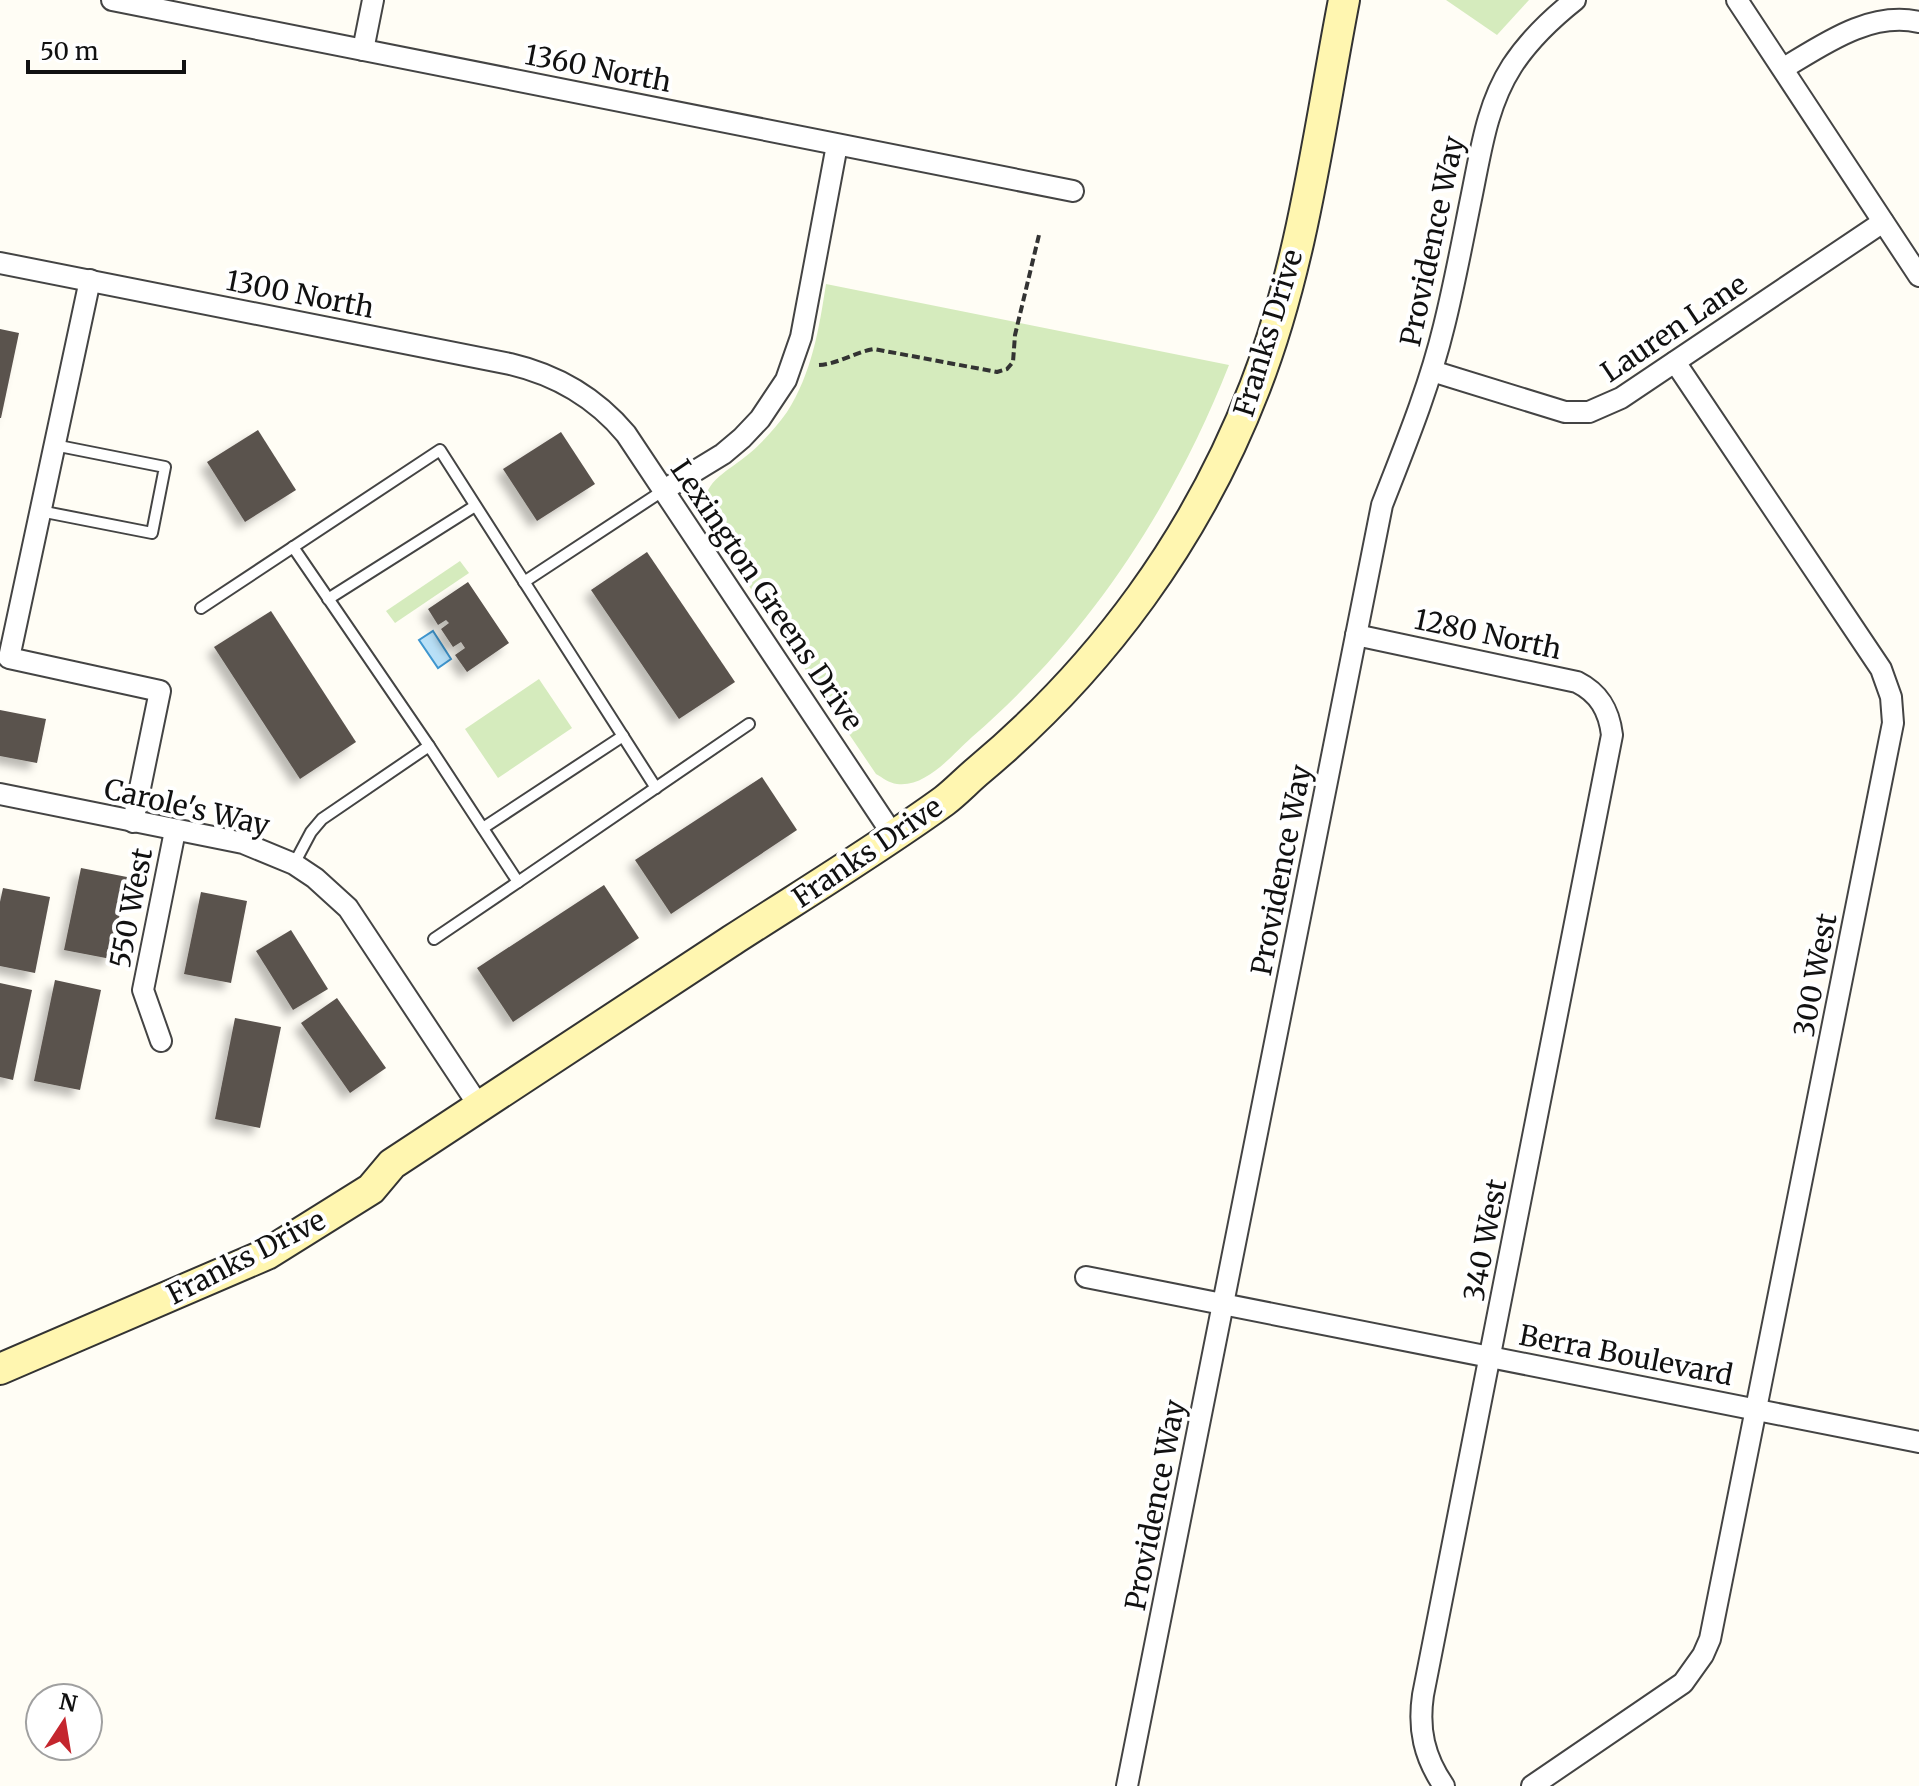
<svg xmlns="http://www.w3.org/2000/svg" width="1919" height="1786" font-family="Merriweather,serif">
<defs>
<filter id="shadow"><feDropShadow dx="-7" dy="7" stdDeviation="4" flood-color="#0004"/></filter>
</defs>
<rect width="100%" height="100%" fill="#fffdf5"/>
<!-- green -->
<g fill="#d5ebbd">
<path d="M1446 0H1529L1497 35Z"/>
<path d="M826 284 1229 365C1173 507 1088 637 972 737 953 754 926 788 897 784 889 783 883 778 876 774L707 524C695 483 724 475 750 453 763 442 777 426 787 412 812 373 819 329 826 284Z"/>
<path d="M460 561 469 573 395 623 386 611Z"/>
<path d="M539 679 572 728 498 778 465 729Z"/>
</g>
<!-- water -->
<path fill="#b9e0f7" stroke="#3f96cf" stroke-width="2" d="M433 631 451 659 438 668 419 640Z"/>
<!-- building -->
<g fill="#5a524d" filter="url(#shadow)">
<path d="M0 329 19 333 1 418H0Z"/>
<path d="M258 430 296 490 245 522 207 462Z"/>
<path d="M561 432 595 484 537 521 503 469Z"/>
<path d="M647 552 735 682 679 719 591 590Z"/>
<path d="M468 582 509 643 467 672 455 655 465 648 461 642 453 647 441 629 449 623 446 620 438 625 428 609Z"/>
<path d="M271 611 356 742 300 779 214 647Z"/>
<path d="M0 710 46 719 37 763 0 756Z"/>
<path d="M762 777 797 830 671 914 635 860Z"/>
<path d="M81 868 127 877 111 959 64 950Z"/>
<path d="M604 885 639 938 513 1022 477 968Z"/>
<path d="M3 888 50 897 35 973 0 966V902Z"/>
<path d="M201 892 247 901 231 983 184 974Z"/>
<path d="M291 930 328 989 293 1010 256 951Z"/>
<path d="M55 980 101 990 80 1090 34 1081Z"/>
<path d="M0 983 32 990 13 1080 0 1077Z"/>
<path d="M337 998 386 1068 350 1093 301 1023Z"/>
<path d="M235 1018 281 1027 260 1128 215 1119Z"/>
</g>
<g fill="none" stroke-linecap="round" stroke-linejoin="round">
<!-- lane casing -->
<g stroke="#444" stroke-width="14">
<g id="lane">
<path d="M40 511 152 533 165 467 54 445"/>
<path d="M293 547 429 746"/>
<path d="M524 582 664 490"/>
<path d="M328 599 475 506"/>
<path d="M201 608 440 450 656 788"/>
<path d="M483 828 623 736"/>
<path d="M294 864 311 832 322 819 429 746 518 882 434 939"/>
<path d="M518 882 749 724"/>
</g>
</g>
<!-- street casing -->
<g stroke="#444" stroke-width="24">
<g id="street">
<path d="M112 0 1073 191"/>
<path d="M1737 0 1919 276"/>
<path d="M363 50 373 0"/>
<path d="M1784 68C1824 44 1870 11 1919 22"/>
<path d="M0 263 510 364C557 375 595 397 626 434L893 835"/>
<path d="M90 280 9 658 160 691 133 822"/>
<path d="M1432 371 1565 412H1589L1621 398 1883 222"/>
<path d="M664 490 723 454 742 438 760 419 786 380 801 337 837 145"/>
<path d="M1356 635 1577 682C1599 693 1609 710 1612 735L1423 1695C1418 1729 1424 1757 1444 1786"/>
<path d="M0 794 243 843 294 864 315 878 348 908 479 1106"/>
<path d="M161 1041 143 990 175 831"/>
<path d="M1086 1277 1919 1442"/>
<path d="M1127 1786 1382 505C1405 446 1429 388 1444 326 1455 282 1463 238 1472 194 1481 150 1487 105 1512 66 1529 40 1551 19 1575 0"/>
<path d="M1532 1786 1683 1683 1703 1655 1710 1639 1893 723 1891 697 1881 669 1675 362"/>
</g>
</g>
<!-- secondary casing -->
<g stroke="#333" stroke-width="34">
<path id="secondary" d="M0 1369 267 1254 371 1189 392 1164C505 1089 618 1015 731 941 802 895 875 851 944 801 956 792 967 780 979 770 1102 667 1197 537 1255 387 1303 264 1319 129 1344 0"/>
</g>
<!-- path -->
<path stroke="#333" stroke-width="4" stroke-dasharray="8 4" stroke-linecap="butt" d="M819 365C838 364 855 352 874 349L997 372 1007 369 1013 362 1015 335 1039 235"/>
<!-- lane -->
<use href="#lane" stroke="#fff" stroke-width="10"/>
<!-- street -->
<use href="#street" stroke="#fff" stroke-width="20"/>
<!-- secondary -->
<use href="#secondary" stroke="#fff6b0" stroke-width="30"/>
</g>
<g text-anchor="middle" stroke-width="8" stroke-linejoin="round" paint-order="stroke">
<!-- street labels -->
<g font-size="28" fill="#111" stroke="#fff">
<text transform="translate(598 68) rotate(11)" y="10">1360 North</text>
<text transform="translate(1432 241) rotate(-78)" y="10">Providence Way</text>
<text transform="translate(300 294) rotate(11)" y="10">1300 North</text>
<text transform="translate(1674 328) rotate(-34)" y="10">Lauren Lane</text>
<text transform="translate(1268 333) rotate(-73)" y="10">Franks Drive</text>
<text transform="translate(767 595) rotate(56)" y="10">Lexington Greens Drive</text>
<text transform="translate(1488 634) rotate(12)" y="10">1280 North</text>
<text transform="translate(187 807) rotate(13)" y="10">Carole's Way</text>
<text transform="translate(867 852) rotate(-34)" y="10">Franks Drive</text>
<text transform="translate(1281 870) rotate(-79)" y="10">Providence Way</text>
<text transform="translate(131 908) rotate(-79)" y="10">550 West</text>
<text transform="translate(1815 975) rotate(-79)" y="10">300 West</text>
<text transform="translate(1485 1240) rotate(-79)" y="10">340 West</text>
<text transform="translate(246 1257) rotate(-27)" y="10">Franks Drive</text>
<text transform="translate(1626 1355) rotate(11)" y="10">Berra Boulevard</text>
<text transform="translate(1155 1505) rotate(-79)" y="10">Providence Way</text>
</g>
</g>
<!-- north arrow -->
<g transform="translate(64 1722) rotate(12)"><circle r="38" fill="#ffffff" stroke="#a0a0a0" stroke-width="2"/>
<path d="M0-6L14 30L0 20L-14 30Z" fill="#c4262e"/>
<text y="-12" font-size="22" font-weight="bold" text-anchor="middle" fill="#111111">N</text>
</g>
<!-- scale -->
<path d="M28 60v12h156v-12" fill="none" stroke="#111111" stroke-width="4"/>
<text x="40" y="60" font-size="24" fill="#111111" stroke="#ffffff" stroke-width="6" paint-order="stroke">50 m</text>
</svg>
